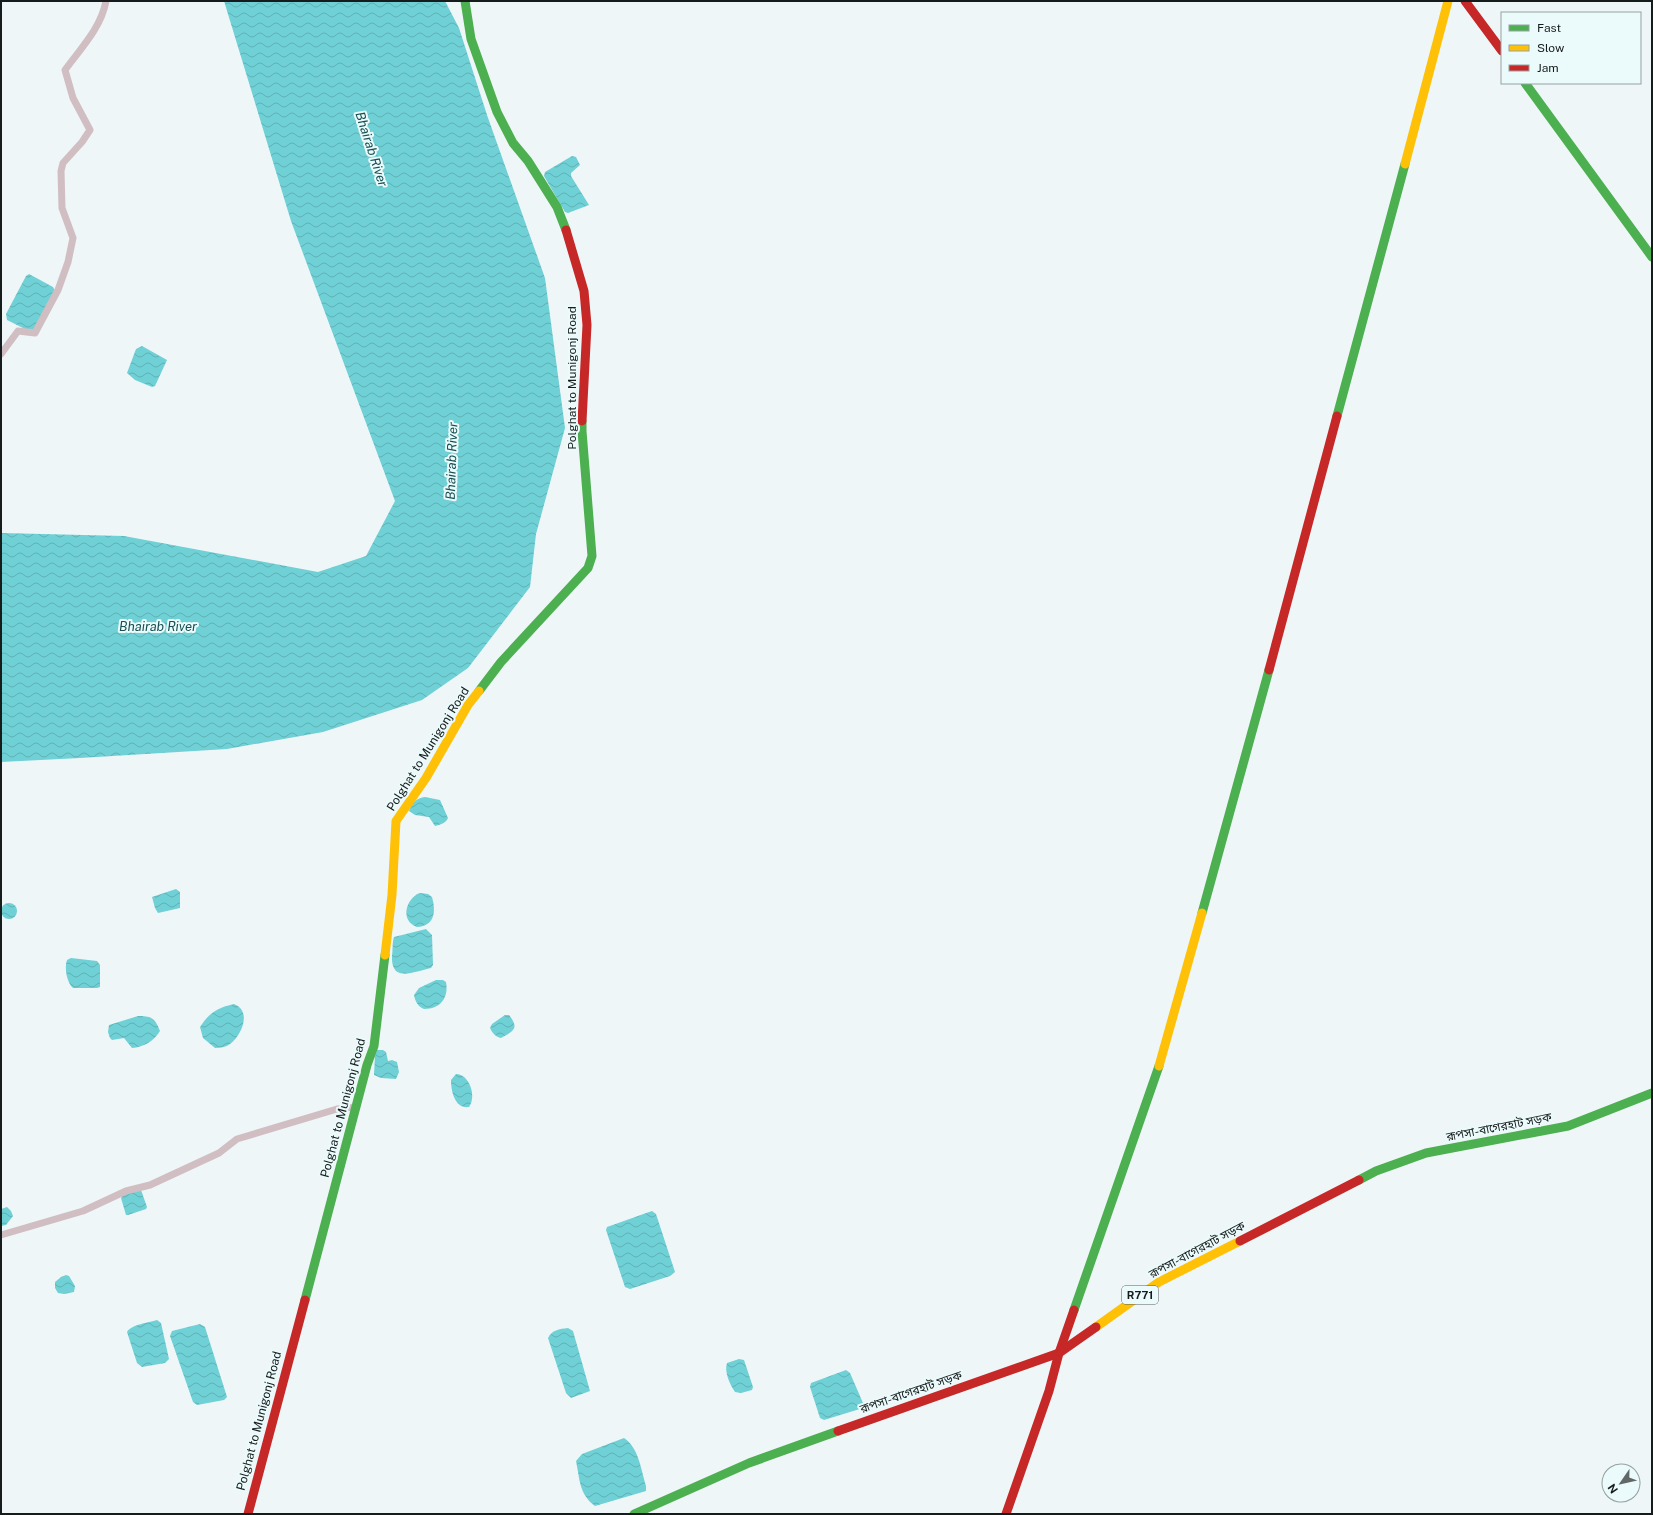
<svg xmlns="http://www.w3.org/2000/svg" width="1653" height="1515" font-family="'Public Sans','Noto Sans Bengali',sans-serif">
<defs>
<pattern id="water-waves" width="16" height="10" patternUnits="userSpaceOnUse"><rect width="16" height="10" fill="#6fd0d5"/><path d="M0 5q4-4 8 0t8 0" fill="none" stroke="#5fb2b6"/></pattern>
</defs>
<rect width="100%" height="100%" fill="#eef6f8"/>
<!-- water -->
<g fill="url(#water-waves)">
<path d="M224 1H445L459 28 487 115 545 278 565 428 536 534 530 587 468 668 422 700 323 732 227 749 80 758 1 762V533L124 536 318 572 366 556 395 501 291 221Z"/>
<path d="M572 156 576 157 580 165 571 173V176L589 205 568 213 565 212 544 176 545 172Z"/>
<path d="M29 274 53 287 55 291 33 331 31 332 7 320 6 314 26 276Z"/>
<path d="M142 346 167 360 155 386 152 387 135 380 127 373 136 349Z"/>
<path d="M425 797 440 800 448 818C446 823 440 825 435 826L429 817 415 815 409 811C411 803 417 798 425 797Z"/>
<path d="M176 889 180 892V908L158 913 155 908 152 897Z"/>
<path d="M420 893 428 894 432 897C436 911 435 926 417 927 400 921 405 899 420 893Z"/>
<circle cx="9" cy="911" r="8"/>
<path d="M426 929 432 935 433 965 431 968C413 972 391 983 392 956 393 950 392 943 394 937Z"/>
<path d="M71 958 97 961 100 965V987L97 988H73C67 983 64 968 67 960Z"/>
<path d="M436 980H443L446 982C449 998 440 1009 424 1009 418 1007 415 1001 414 995L419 988Z"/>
<path d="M234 1004C252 1011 242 1035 230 1044 226 1047 220 1048 215 1048L203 1038 200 1027C210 1012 217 1008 234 1004Z"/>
<path d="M505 1015H509C520 1029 513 1031 501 1038 496 1037 492 1033 490 1028L492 1024Z"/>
<path d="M138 1016C152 1016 155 1018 160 1031 154 1041 144 1047 132 1048L124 1038 112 1040 110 1038 108 1032 109 1025Z"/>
<path d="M377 1050H383L386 1052 388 1061 392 1060 397 1062 399 1072 396 1079 381 1078 374 1075 375 1056Z"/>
<path d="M456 1074C469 1074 477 1096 469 1107 455 1109 451 1092 451 1080Z"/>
<path d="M141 1190 147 1207 146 1209 128 1215H126L121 1198 123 1195Z"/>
<path d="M7 1207 11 1211 13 1216 6 1225 1 1226V1209Z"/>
<path d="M652 1211 656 1214 675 1272 670 1276 630 1289 625 1287 606 1230 607 1227Z"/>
<path d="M66 1275 69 1276 75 1286 74 1292 64 1294 58 1293 55 1288V1282L61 1277Z"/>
<path d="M157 1320 161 1323 169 1359 165 1363 142 1367 137 1363 127 1332C132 1324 148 1323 157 1320Z"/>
<path d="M200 1324 205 1327 227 1397 224 1400 197 1405 193 1402 170 1336 172 1331Z"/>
<path d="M568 1328 573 1331 590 1391 571 1398 566 1393 548 1338C552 1330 559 1329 568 1328Z"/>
<path d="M739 1359 744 1360 753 1387 752 1390 741 1393 735 1392C730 1385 724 1372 727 1363Z"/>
<path d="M846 1370 850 1373 863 1403V1408L824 1420 820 1418 810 1387 811 1383Z"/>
<path d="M624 1438C639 1448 641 1470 646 1486V1491L595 1506C579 1494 580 1480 576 1461L582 1454Z"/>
</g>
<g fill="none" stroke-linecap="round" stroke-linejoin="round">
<!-- street -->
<g stroke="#d0bec2" stroke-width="7">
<path d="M1 354 18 331 35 333 58 290 68 262 73 238 62 208 61 171 63 163 82 142 90 130 73 98 65 70C81 48 101 28 106 1"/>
<path d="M1 1235 83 1211 126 1191 150 1185 219 1153 237 1139 337 1109 356 1107"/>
</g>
<!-- fast -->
<g stroke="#4caf50" stroke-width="9">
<path d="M465 1 471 39 497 112 513 143 528 161 557 207 566 230"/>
<path d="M1525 83 1652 257"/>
<path d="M1337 416 1405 164"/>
<path d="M479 691 501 662 588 568 592 556 582 431V421"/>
<path d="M1202 913 1269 670"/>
<path d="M1359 1180 1376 1171 1426 1153 1568 1126 1652 1093"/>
<path d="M305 1300 367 1065 374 1046 385 955"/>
<path d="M1074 1310 1159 1066"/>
<path d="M634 1514 749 1463 838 1431"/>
</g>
<!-- slow -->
<g stroke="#ffc107" stroke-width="9">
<path d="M1405 164 1448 1"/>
<path d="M385 955 392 895 396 821 426 778 468 705 479 691"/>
<path d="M1159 1066 1202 913"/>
<path d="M1096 1327 1159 1282 1240 1241"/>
</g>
<!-- jam -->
<g stroke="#c62828" stroke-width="9">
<path d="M1465 1 1502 51"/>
<path d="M566 230 584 291 587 325 582 421"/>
<path d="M1269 670 1337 416"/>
<path d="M1240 1241 1359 1180"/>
<path d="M838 1431 1059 1353 1096 1327"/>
<path d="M248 1514 305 1300"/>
<path d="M1006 1514 1049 1391 1059 1353 1074 1310"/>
</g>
</g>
<g text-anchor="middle" stroke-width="4" stroke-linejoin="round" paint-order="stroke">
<!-- shield labels -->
<rect fill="#ebfafb" stroke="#565e5e" stroke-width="1" x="1122" y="1286" width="36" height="18" rx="3"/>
<g font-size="11" font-weight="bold" fill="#161b1b">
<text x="1140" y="1299">R771</text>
</g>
<!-- street labels -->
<g font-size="12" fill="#161b1b" stroke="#ebfafb">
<text transform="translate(572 378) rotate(-90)" y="4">Polghat to Munigonj Road</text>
<text transform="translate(428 749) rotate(-58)" y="4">Polghat to Munigonj Road</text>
<text transform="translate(343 1108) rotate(-75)" y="4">Polghat to Munigonj Road</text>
<text transform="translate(1499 1127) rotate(-11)" y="4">রূপসা-বাগেরহাট সড়ক</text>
<text transform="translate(1197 1250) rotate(-28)" y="4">রূপসা-বাগেরহাট সড়ক</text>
<text transform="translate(911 1392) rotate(-19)" y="4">রূপসা-বাগেরহাট সড়ক</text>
<text transform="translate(259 1421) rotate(-75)" y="4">Polghat to Munigonj Road</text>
</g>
<!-- water labels -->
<g font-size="13" font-style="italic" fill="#164e51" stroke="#ebfafb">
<text transform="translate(372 149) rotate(72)" y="5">Bhairab River</text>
<text transform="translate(451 461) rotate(-88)" y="5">Bhairab River</text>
<text x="158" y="631">Bhairab River</text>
</g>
</g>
<!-- border -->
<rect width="1653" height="1515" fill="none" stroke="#161b1b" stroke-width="4"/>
<!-- legend -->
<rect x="1501" y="12" width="140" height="72" fill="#ebfafb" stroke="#96a1a1"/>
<rect x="1509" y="25" width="20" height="6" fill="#4caf50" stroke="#96a1a1"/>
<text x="1537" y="32" font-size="12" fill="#161b1b">Fast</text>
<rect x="1509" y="45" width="20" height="6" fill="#ffc107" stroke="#96a1a1"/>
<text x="1537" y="52" font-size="12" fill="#161b1b">Slow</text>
<rect x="1509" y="65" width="20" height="6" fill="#c62828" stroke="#96a1a1"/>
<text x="1537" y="72" font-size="12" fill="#161b1b">Jam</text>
<!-- north arrow -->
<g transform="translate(1621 1483) rotate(236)"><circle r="19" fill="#ebfafb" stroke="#96a1a1"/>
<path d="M0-3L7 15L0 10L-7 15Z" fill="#626868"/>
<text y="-6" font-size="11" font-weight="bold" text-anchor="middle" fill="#161b1b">N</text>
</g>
</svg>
